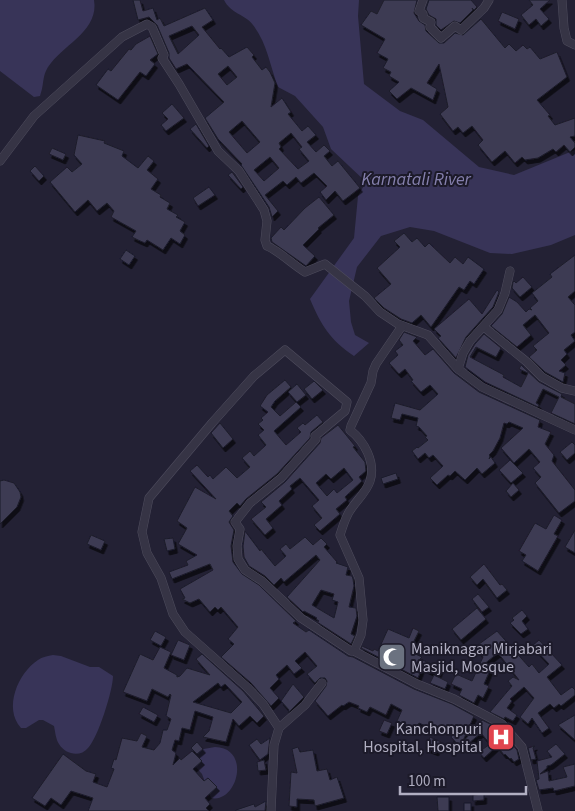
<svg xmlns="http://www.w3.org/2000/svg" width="575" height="811" font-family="'Source Sans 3',sans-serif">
<defs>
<filter id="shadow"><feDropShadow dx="2.5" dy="4" stdDeviation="0" flood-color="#0009"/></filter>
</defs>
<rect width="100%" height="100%" fill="#232134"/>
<!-- water -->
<g fill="#383458">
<path d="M0 0H94C99 29 67 43 51 63 41 75 45 83 40 96L34 97 0 71Z"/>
<path d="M224 0H359L358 16 364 84 400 111 423 120 479 167 514 175 575 150V235L551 245 512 254 490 253 434 231 410 227 381 236 357 267 349 301 351 322 355 335 369 343 354 356C330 340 321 325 310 299L354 238 358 196 366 182 331 149 323 127 295 96 278 87C270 66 267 43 253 25 245 14 231 14 224 0Z"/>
<path d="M53 655 61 656 90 667H99L113 676C113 690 98 738 88 748 80 758 65 754 59 744 56 740 55 731 54 726L43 720H39L26 728H21C3 708 18 673 38 660 42 657 48 656 53 655Z"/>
<path d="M215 747C252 748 237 804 211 798L202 774 195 766 193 754 198 750Z"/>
</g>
<!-- building -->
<g fill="#3d3b52" stroke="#1d1c2b" fill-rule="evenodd" filter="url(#shadow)">
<path d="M133 0H140L143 11 153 8 157 20 160 18 164 26 205 8 213 20 202 27 220 49 221 48 229 57 247 47 254 55 252 57 262 70 266 67 270 72 275 83 271 107 282 98 291 112 288 114 302 131 308 126 316 135 307 142 316 152 324 145 330 151 324 156 332 166 338 161 360 188 343 201 335 191 326 200 320 192 327 186 314 173 301 183 296 177 287 185 283 181 265 195 278 211 272 217 269 207 241 165 242 164 218 139 205 118 224 102 187 64 176 69 169 58V53L157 25 149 17 138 20ZM192 26 199 35 178 54 169 36ZM228 66 237 77 227 85 218 74ZM242 121 260 142 247 153 229 132ZM291 133 302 147 299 149 309 161 298 169 279 149 281 147 279 143ZM270 157 279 168 264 181 254 170Z"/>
<path d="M384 0H417L414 13 419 21 425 25 426 31 439 43H444L455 33 463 35 481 19 505 48 509 44 516 51 523 45 527 49 530 47 540 59 557 52 567 77 537 100 550 115 548 116 555 125 575 118V136L570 137 575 143V147L570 152 564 145 556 152 553 149 538 158 525 160 522 157 515 163 505 151 492 162 478 145 483 140 472 126 463 133 458 127 453 131 440 114 448 107 439 64 427 83 437 89 433 100 411 88 397 99 389 91 399 82 389 76 391 72 383 68 388 59 377 53 385 39 361 25 371 11 377 14Z"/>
<path d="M429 0H471L477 7 474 10 472 8 473 10 460 23 454 21 441 30 436 25V19L429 15 426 9Z"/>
<path d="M529 0H550L540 9 549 19 541 26 536 19 529 25 521 15 533 5Z"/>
<path d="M502 12 519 19 515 29 498 21Z"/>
<path d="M150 36 158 54 150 60 155 64 146 76 140 72 118 100 96 85 108 69 111 71 129 49 131 50 136 44Z"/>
<path d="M172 104 184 118 166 131 161 125 168 119 162 113Z"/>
<path d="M196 124 209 146 207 148 190 129Z"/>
<path d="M78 135 105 141 104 143 124 151 122 156 138 168 148 156 154 161 147 170 158 179 151 189 161 195 160 197 170 203 167 209 178 215 176 217 185 222 180 231 185 235 180 244 171 238 163 250 147 240 145 243 138 240 132 237 136 231 111 217 114 211 107 203 97 211 88 200 75 212 50 182 67 167 72 172 82 164 74 155Z"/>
<path d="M52 148 66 154 63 160 49 154Z"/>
<path d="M35 166 44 176 39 181 30 171Z"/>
<path d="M232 172 243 187 241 189 228 175Z"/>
<path d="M209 187 215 195 198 206 193 198Z"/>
<path d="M319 197 334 215 318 228 319 229 303 245 315 256 306 266 272 242 271 238 281 227 284 230 305 208Z"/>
<path d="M404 233 412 242 417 238 425 247 429 243 450 263 455 257 463 264 468 257 484 269 474 284 470 281 464 290 459 287 431 327 421 315 412 323 401 319 384 308 374 298 391 284 377 268 400 247 394 241Z"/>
<path d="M126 250 135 256 129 265 120 259Z"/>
<path d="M575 255V291L568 297 575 305V332L571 335 575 341 564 350 567 354 561 360 566 365 559 371 565 373 563 382 545 372 529 357 537 350 533 346 549 333 535 315 523 325 531 335 517 347 491 326 502 314 509 297 517 302 526 312 529 309 532 310 530 308 538 301 532 293 552 277 550 274Z"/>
<path d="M523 277 532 287 520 297 512 288 513 282 514 281 516 283Z"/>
<path d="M497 290 499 292 493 307 466 337 456 358 438 338 441 336 434 329 469 299 482 314Z"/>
<path d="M404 332 417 337 413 341 425 355 433 349 454 373 479 392 540 420 538 427 551 432 545 444 554 455 552 461 575 490V501L559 513 535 483 541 477 533 468 540 462 529 449 514 463 501 448 523 428 509 422 507 424 504 423 500 438 493 451 489 455 490 456 489 459 491 457 495 463 482 474 477 468 465 480 455 471 450 476 448 475 437 485 430 478 443 466 433 455 429 458 425 453 418 459 412 451 417 447 418 448 428 440 425 437 427 436 419 427 416 426 418 418 402 414 400 420 391 418 395 403 420 410 438 394 430 385 421 392 411 381 413 380 405 369 399 374 389 363 398 355 395 351 403 345 399 340Z"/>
<path d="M484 334 501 348 496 357 476 347 470 357 504 375 503 377 521 387 528 373 519 369 521 365 539 382 562 394 561 397 575 404V424L551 413 559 397 543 389 536 403 539 405 538 407 485 382 465 367 468 355 475 344Z"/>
<path d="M285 380 291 387 275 401 271 407 280 416 296 402 301 407 274 431 286 445 301 432 297 428 303 423 305 425 317 415 323 422 311 432 310 438 277 474 246 499 240 506 237 503 229 511 233 516 229 522 234 530 231 546 233 562 242 574 259 585 296 621 293 623 306 632 309 630 348 656 353 657 414 689 452 704 474 716 462 743 482 720 498 728 517 750 519 759 514 762 511 758 510 759 505 754 504 755 497 746 484 758 479 752 490 744 481 733 462 749 451 737 454 733 438 727 437 731 419 723 416 729 397 721 402 710 391 704 386 715 370 707 367 712 358 708 359 706 349 702 343 706 342 705 328 716 315 701 326 686 327 681 325 678H320L315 683 307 674 317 666 305 652 295 661 302 668 294 674 287 665 276 675 279 679 270 688 279 698 271 706 251 683 221 657 234 644 228 639 238 627 221 607 218 610 215 607 210 612 199 599 190 603 182 599 185 598 180 589 213 570 210 564 172 579 169 572 188 565 186 561 197 555 178 544 187 528 177 521 195 487 216 499 190 471 197 465 208 477 210 475 213 479 226 467 237 478 250 467 242 458 250 451 254 456 266 445 258 435 264 430 258 424 263 420 261 418 268 412 260 406 267 395Z"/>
<path d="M314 381 323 390 312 399 304 389Z"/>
<path d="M297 384 306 395 297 402 288 392Z"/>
<path d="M220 423 233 439 223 448 211 433Z"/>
<path d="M338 425 355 446 353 447 365 462 366 471 359 477 362 481 345 497 347 500 336 509 340 514 320 531 314 525 322 518 312 506 319 500 300 478 290 486 292 489 279 501 282 505 266 519 273 528 265 535 251 519 266 507 261 502 285 482 320 443 321 438ZM344 468 353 480 337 493 334 489 327 496 316 483 326 474 331 479Z"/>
<path d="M572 442 575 445V453L567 460 560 452Z"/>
<path d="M510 460 523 473 511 483 499 470Z"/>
<path d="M396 473 398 479 383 484 381 478Z"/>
<path d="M4 480 14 483 20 492 21 497 17 507 0 524V481Z"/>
<path d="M513 483 519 490 511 497 506 491Z"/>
<path d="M554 515 562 520 554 534 558 536 538 571 522 561 526 555 519 551 535 523 546 529Z"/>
<path d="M575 530V553L565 547Z"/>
<path d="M245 531 260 551 261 549 275 566 286 556 280 549 286 544 290 549 305 537 313 545 321 538 327 544 324 547 337 562 336 563 348 567 346 575 352 576 353 579 354 586 349 607 356 608 357 616 351 634 355 636 351 644 317 622 319 621 316 619 317 618 304 611 303 612 287 597 320 560 316 555 284 582 281 578 274 585 265 576 249 566 244 557 243 546ZM321 590 334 594 332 600 338 602 334 618 312 605Z"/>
<path d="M91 535 105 541 101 550 87 544Z"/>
<path d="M173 538 175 549 167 551 164 539Z"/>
<path d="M484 564 500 585 502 584 507 590 497 598 483 579 477 585 470 577Z"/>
<path d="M478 594 489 607 482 612 472 599Z"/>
<path d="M477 608 486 619 461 640 452 629Z"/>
<path d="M522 610 527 616 522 621 528 629 521 634 510 623 514 620 512 618Z"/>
<path d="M413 628 419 631 412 645 416 647 413 653 422 657 420 659 441 668 438 675 422 668 418 678 361 648 362 646 373 651 374 649 378 651 388 629 409 638Z"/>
<path d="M155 631 166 637 161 646 150 640Z"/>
<path d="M497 631 529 667 532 664 539 673 549 664 532 646 539 640 562 665 547 677 561 695 572 687 575 690V695L561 706 559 704 554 708 550 704 538 713 549 728 542 733 532 718 528 724 520 717 534 698 524 687 510 699 512 701 507 708 517 715 513 721 505 717 504 719 490 712 512 686 508 681 513 677 519 680 498 653 483 665 491 668 484 684 489 686 483 698 478 695 474 703 459 695 462 689 451 684 456 674 472 681 483 657 475 647Z"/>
<path d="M178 640 190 645 184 660 171 655Z"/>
<path d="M160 647 171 652 164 668 177 675V677L180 676 187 668 210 675 196 659 202 654 243 691 264 716 257 723 250 716 239 726 233 719 226 742 203 737 209 731 213 717 195 711 190 730 182 728 179 741 175 740 172 750 176 753 173 765 180 758 181 760 192 751 202 761 193 769 204 781 208 778 217 787 205 798 210 804 206 808 209 811H88L93 798 71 791 61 805 51 798 45 806 32 798 63 754 86 771 96 774 93 782 107 787 114 769 111 768 114 759 116 760 122 738 137 741 141 733 147 736 142 747 154 750 160 743 163 730H167L171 719 166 716 171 695 170 694 168 697 152 689 147 701 123 692 140 654 153 660ZM218 683 221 687 225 684 242 702 231 713 193 702Z"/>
<path d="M434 675 448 682 445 689 430 683Z"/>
<path d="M293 684 304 697 288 713 289 710 281 701Z"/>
<path d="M143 707 158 715 154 722 139 714Z"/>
<path d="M575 715V740L558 725Z"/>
<path d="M384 720 392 723 387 734 379 731Z"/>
<path d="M430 737 441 742 436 752 426 748Z"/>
<path d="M270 738 268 754 260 760 249 745 257 739 261 744Z"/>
<path d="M197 742 203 749 197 754 191 748Z"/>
<path d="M556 744 565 754 551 765 547 766V768L540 774 548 771 549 781 567 777 563 767 575 764V786L554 791 553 788 539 790 536 780 539 779 537 761 552 757 547 751Z"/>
<path d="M535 746 533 748 536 759 531 760 528 748Z"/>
<path d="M298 747 300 752 313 750 317 771 327 769 330 780 337 777 344 798 315 806 314 800 297 799V807L289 806 291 772 297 773 292 749Z"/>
<path d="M264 760 266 770 258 771 257 762Z"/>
<path d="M484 794V800L473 801V795Z"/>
<path d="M437 797H449V811H438Z"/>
<path d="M266 801 265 811H236V810L254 804 255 807Z"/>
<rect x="464" y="803" width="7" height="8"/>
</g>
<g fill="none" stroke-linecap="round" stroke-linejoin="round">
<!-- minor casing -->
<g stroke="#4e4c5d" stroke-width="9">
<g id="minor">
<path d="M423 0 419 11 423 14V18L431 22 430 27 441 38 455 26 461 30 484 8 489 0"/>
<path d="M562 0 564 28 567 41 575 45"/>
<path d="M0 161 34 116 122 37 147 24 152 27 164 55 162 58 179 84 218 151 239 171 264 210 267 221 265 240 267 246C278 250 293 265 305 272L325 264 365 296 380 312 398 324 428 335 458 369 482 387 575 430"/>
<path d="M484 327 527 362 542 377 562 388 575 391"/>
<path d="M458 369 463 353 470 341 498 310 505 293 510 271"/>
<path d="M354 651 361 635 363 620 359 578 340 535C342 529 344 522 347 516 352 504 366 494 370 481 376 462 364 441 350 430L351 426 371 383 373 371 376 364 402 326"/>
<path d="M279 728 305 705 322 683"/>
<path d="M271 811 274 745 279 728 263 704 247 687 185 632 173 614 161 578 147 553 142 532 149 498 212 423 254 376 285 350 347 402 345 411 315 436 316 439 281 478 250 503 235 522 240 529 237 546 238 559 245 570 262 581 301 618 351 651H354L417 684 454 699 502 724 522 747 538 811"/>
</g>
</g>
<!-- minor -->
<use href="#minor" stroke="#363445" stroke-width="8"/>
</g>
<!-- icons -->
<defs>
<g id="mosque-square" transform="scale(1.4375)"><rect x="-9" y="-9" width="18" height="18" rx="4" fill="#6b7280" stroke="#1c1a29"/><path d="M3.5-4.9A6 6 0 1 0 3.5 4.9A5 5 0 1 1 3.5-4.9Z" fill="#fff"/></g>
<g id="hospital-square" transform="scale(1.4375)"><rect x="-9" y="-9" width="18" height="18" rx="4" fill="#e0444e" stroke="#1c1a29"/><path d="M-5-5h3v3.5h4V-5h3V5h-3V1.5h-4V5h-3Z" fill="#fff"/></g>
</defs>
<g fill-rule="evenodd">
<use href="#mosque-square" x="392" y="657"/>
<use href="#hospital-square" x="501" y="737"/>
</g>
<g text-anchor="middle" stroke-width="4" stroke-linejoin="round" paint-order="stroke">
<!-- poi labels -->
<g font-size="16" fill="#b1afc2" stroke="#1c1a29" text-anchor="start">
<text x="411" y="654">Maniknagar Mirjabari<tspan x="411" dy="18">Masjid, Mosque</tspan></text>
<text x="482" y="734" text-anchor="end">Kanchonpuri<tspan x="482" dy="18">Hospital, Hospital</tspan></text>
</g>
<!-- water labels -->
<g font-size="18" font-style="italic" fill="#8580ad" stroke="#1c1a29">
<text x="416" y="185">Karnatali River</text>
</g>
</g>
<!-- scale -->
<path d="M400 786v8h126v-8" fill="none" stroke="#b1afc2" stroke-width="2.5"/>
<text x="408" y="786" font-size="15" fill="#b1afc2" stroke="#1c1a29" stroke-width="4" paint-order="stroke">100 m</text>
</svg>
